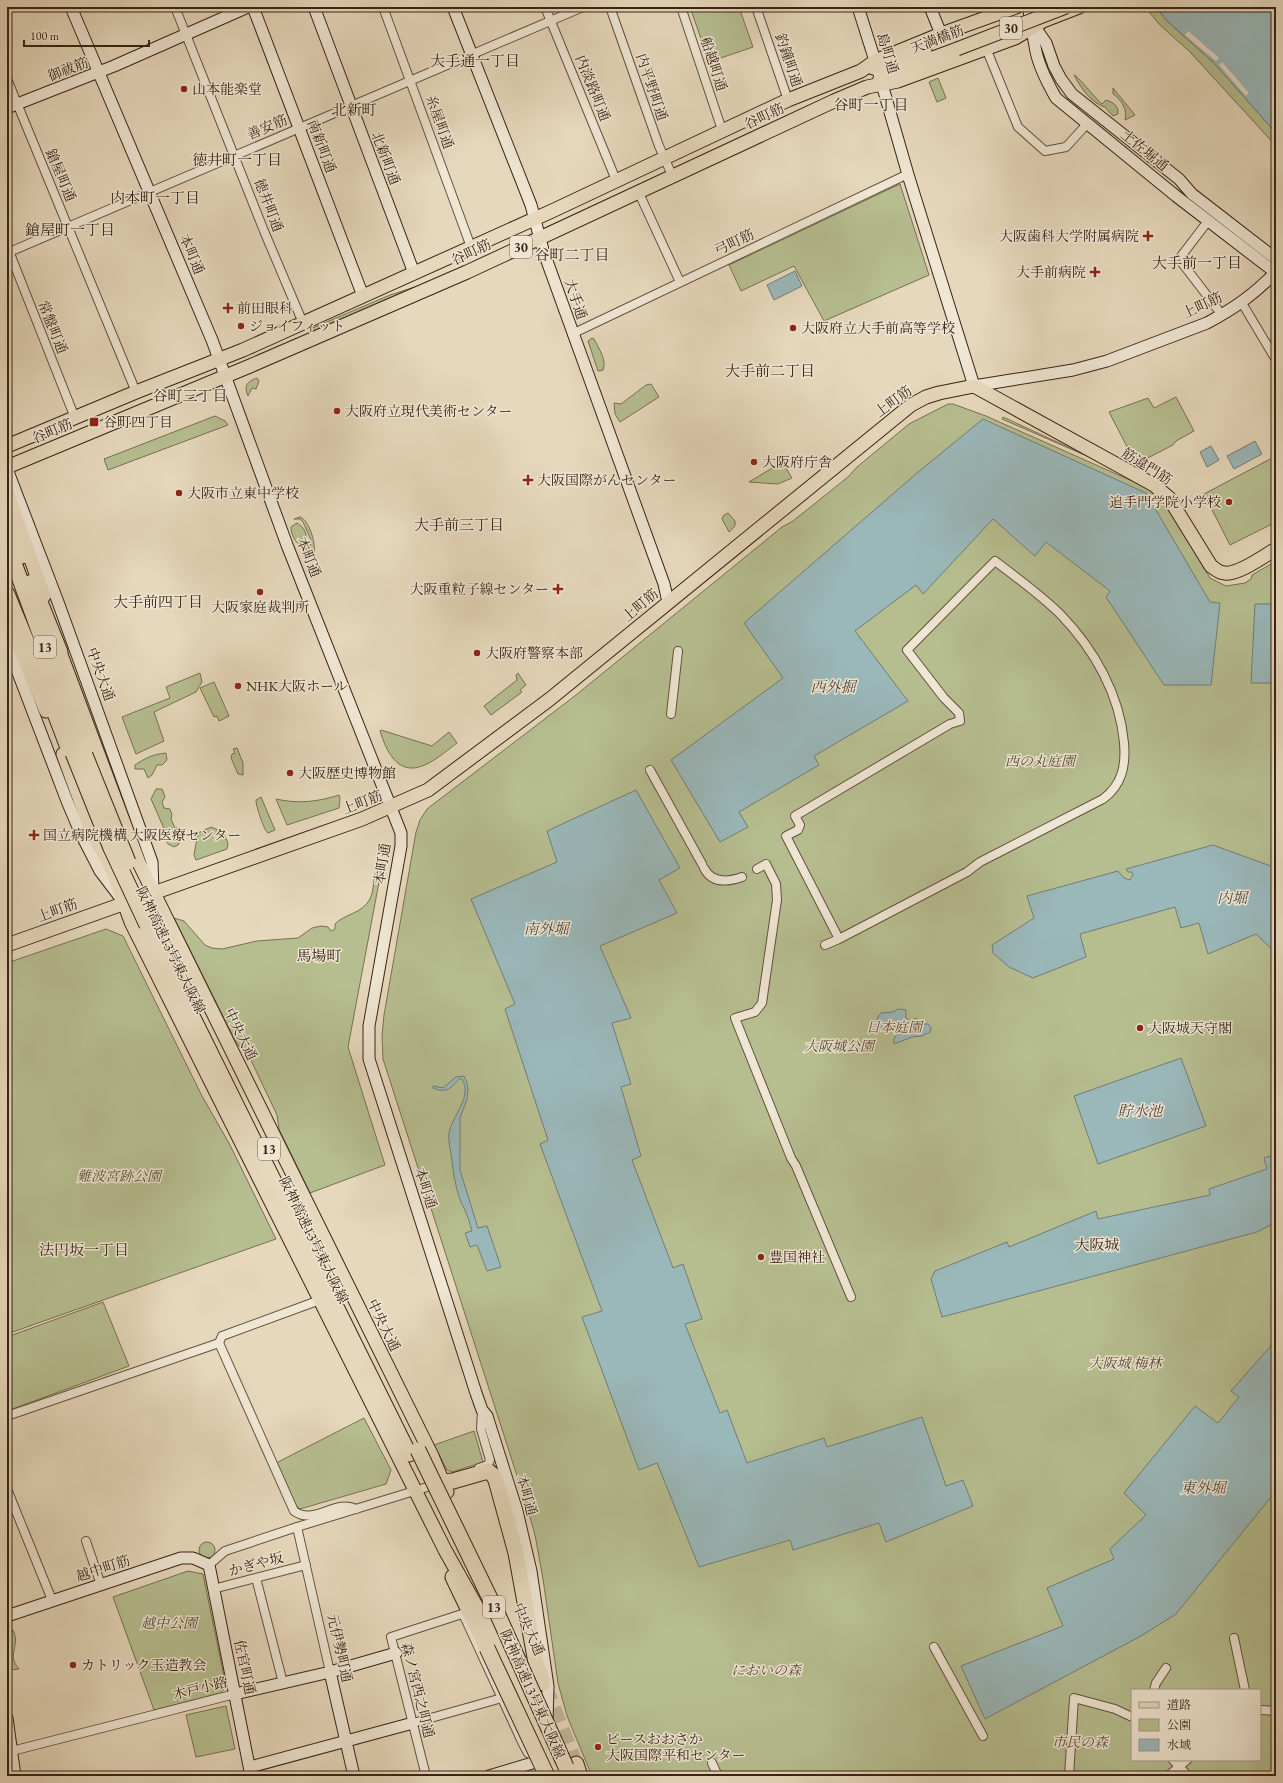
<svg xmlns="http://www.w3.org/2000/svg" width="1283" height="1783" font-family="'EB Garamond','Noto Serif JP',serif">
<rect width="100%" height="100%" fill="#e6d8bc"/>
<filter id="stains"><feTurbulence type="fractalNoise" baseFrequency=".005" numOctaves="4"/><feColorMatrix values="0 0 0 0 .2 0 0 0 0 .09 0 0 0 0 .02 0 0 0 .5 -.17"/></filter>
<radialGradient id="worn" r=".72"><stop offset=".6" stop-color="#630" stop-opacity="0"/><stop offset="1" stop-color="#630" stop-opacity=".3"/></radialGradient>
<!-- green -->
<g fill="#b6be90" stroke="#787052" fill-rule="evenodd">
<path d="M690 7H739L753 47 709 62Z"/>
<path d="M1145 7H1156L1167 21 1214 63 1276 133V146L1190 52 1160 25Z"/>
<path d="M1074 75C1077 75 1096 99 1102 104L1106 100C1113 102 1119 106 1118 114L1113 116 1105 107C1091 103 1081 88 1074 75Z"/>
<path d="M938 78 946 98 937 102 929 82Z"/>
<path d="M1113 88 1135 115 1125 120C1128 110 1121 99 1113 94Z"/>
<path d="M900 184 929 275 824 321 794 266 741 291 729 265Z"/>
<path d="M421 285 321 329 312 332 310 329 390 295Z"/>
<path d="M592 338 594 339C599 349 607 360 603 370L598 371 588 341Z"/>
<path d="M257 378 259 381 256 389 252 388 248 396C244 386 246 382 257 378Z"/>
<path d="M651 384 659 397 620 422 615 414 614 403 621 404 646 385Z"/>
<path d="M1176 397 1194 431 1176 441 1173 445 1136 464 1109 412 1148 398 1154 408Z"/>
<path d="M948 404H953L986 416 1150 489 1166 504 1210 578 1226 586 1245 583 1251 579 1252 575 1276 561V1776H592L567 1716 558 1683 543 1579 535 1535 528 1510 383 1059 382 1036 384 1015 416 832 420 820 427 809 576 695 782 527 793 521 848 477 857 467 909 424ZM1132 1690H1260V1760H1132Z"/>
<path d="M215 416 225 421 228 425 108 470 104 459Z"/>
<path d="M1003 417 1096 460 1002 419Z"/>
<path d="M1276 456V522L1230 545 1204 494Z"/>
<path d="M783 463 792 478 778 484 749 482 779 464Z"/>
<path d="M728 513 735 521V526L729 532 722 519 724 515Z"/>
<path d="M300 517C309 520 316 543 314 552L309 558 305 549 310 546 311 540 303 522 300 519H294Z"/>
<path d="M297 523C304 527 309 535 304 543L299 544C294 541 291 533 291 527Z"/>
<path d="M200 673 202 682 196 692 154 712 164 741 136 754 122 717 170 698 166 687Z"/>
<path d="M518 673 526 685 520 690 522 692 491 715 484 706 517 680 516 675Z"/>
<path d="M214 682 229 716 219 721 217 716 214 717 200 688Z"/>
<path d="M381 730 432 746 449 732 457 743C438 757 410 785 390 754 385 747 383 739 380 731Z"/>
<path d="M237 748 243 763V775L238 774 231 758 232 754 235 753 233 749Z"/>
<path d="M166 753 167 760 162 765H157L152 775 148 778 144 769H135V765C145 758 154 754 166 753Z"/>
<path d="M156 789H162L165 797 162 802 164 808 170 809 172 815 171 819 175 828H179L183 836 178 845 174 847 168 844 164 837 166 833 151 799Z"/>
<path d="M339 795 340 798 339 808 287 825 276 799C298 804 317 802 339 795Z"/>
<path d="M261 797 275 830 268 833C264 831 256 806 256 800Z"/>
<path d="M211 827 223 832 228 843 227 849 196 860 194 855 198 833Z"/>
<path d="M383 861 348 1047 385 1165 310 1193 279 1129 277 1115 248 1054 237 1044 174 918 184 921 205 945 212 948 222 949 257 941 298 938 312 928 321 926 328 927 331 931 335 929V924C344 914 362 914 370 899 376 887 371 869 383 861Z"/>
<path d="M106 929 123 936 202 1096 230 1145 276 1239 7 1334V963Z"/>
<path d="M103 1302 129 1366 7 1411V1337Z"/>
<path d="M364 1418 391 1470 386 1484 300 1509 294 1504 276 1463Z"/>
<path d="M474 1431 483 1462 452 1472 447 1470 434 1445Z"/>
<circle cx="207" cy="1550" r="8"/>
<path d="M188 1571 203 1574 226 1686 221 1693 154 1710 113 1597Z"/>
<path d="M13 1630C21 1645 6 1655 19 1669L11 1670 9 1668 7 1633Z"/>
<path d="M226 1706 235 1749 196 1757 186 1715Z"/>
</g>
<!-- water -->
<g fill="#9ab8ba" stroke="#737c78">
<path d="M1156 7H1276V133L1214 63 1167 21Z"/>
<path d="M795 271 802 286 774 300 767 285Z"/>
<path d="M983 419 1146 493 1210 602 1220 603 1211 685H1164L1106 597 1110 591 1046 542 1035 556 993 519 923 594 916 585 855 631 908 701 814 756 819 765 739 812 748 827 720 842 671 760 783 678 744 623 917 473Z"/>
<path d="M1255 441 1262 454 1234 469 1227 456Z"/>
<path d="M1211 446 1219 460 1207 467 1200 452Z"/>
<path d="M1255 604H1276V683H1251Z"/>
<path d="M636 790 680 868 659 880 677 913 600 946 631 1018 612 1023 631 1084 621 1087 641 1156 632 1160 673 1268 683 1264 702 1319 685 1324 720 1413 727 1410 747 1463 824 1438 827 1447 922 1417 946 1486 963 1480 973 1506 886 1542 879 1523 793 1550 790 1540 699 1567 657 1463 639 1470 582 1317 602 1311 540 1144 548 1140 505 1009 515 1004 471 899 557 862 547 831Z"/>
<path d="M1213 845 1276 868V953L1256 934 1208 954 1199 923 1181 928 1175 907 1080 934 1086 957 1033 978 1009 967 993 953 992 945 1034 918 1027 896 1118 871 1124 878 1130 880 1133 875 1132 872H1128L1126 869Z"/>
<path d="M898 1009 906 1010V1018L911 1021 916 1018 924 1024H928L931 1028 930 1032 922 1036 912 1037 894 1044V1039L898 1032 897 1028 892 1024 881 1030C875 1026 876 1018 881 1013L893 1012Z"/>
<path d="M1181 1058 1206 1126 1098 1164 1074 1096Z"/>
<path d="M464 1076 467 1083 468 1089 467 1099 460 1118V1170L478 1228 487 1226 501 1267 487 1271 477 1245 470 1247 465 1233 472 1231C470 1224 468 1217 465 1210 464 1207 462 1205 461 1202 455 1187 453 1170 451 1154 450 1147 448 1140 449 1133 452 1115 473 1098 462 1079H459C451 1088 446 1094 433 1088V1086L443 1088 456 1077Z"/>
<path d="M1276 1154V1222L1257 1232 942 1317 931 1279 935 1271 1007 1242 1009 1247 1096 1211 1098 1219 1210 1195 1209 1189 1267 1169 1264 1158Z"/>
<path d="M1276 1340V1491L1176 1614 1141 1636 985 1719 961 1666 1063 1626 1047 1588 1114 1559 1110 1549 1146 1515 1124 1493 1195 1406 1218 1423 1239 1397 1231 1391Z"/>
</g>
<!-- pier -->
<g fill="#e6d8bc">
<path d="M1188 31 1219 58 1216 61 1185 35Z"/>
<path d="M1222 62 1249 93 1246 96 1219 65Z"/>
</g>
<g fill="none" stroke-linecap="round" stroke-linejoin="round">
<!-- highway-tunnel -->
<path stroke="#c3b49b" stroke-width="15" stroke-dasharray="15 8" stroke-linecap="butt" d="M545 1687 576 1764"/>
<!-- street casing -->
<g stroke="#64503f" stroke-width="10">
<g id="street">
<path d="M175 7 264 231 303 323"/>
<path d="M383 7 471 247"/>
<path d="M545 7 616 180"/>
<path d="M610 7 659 146 672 175"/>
<path d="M681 7 722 130"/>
<path d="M756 7 788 100"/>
<path d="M986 48 1018 127 1045 151 1066 147 1087 124"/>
<path d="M7 79 136 392"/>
<path d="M638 191 680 282"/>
<path d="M1208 221 1179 259 1222 315"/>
<path d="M7 246 75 418"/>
<path d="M7 253 583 7"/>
<path d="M1242 303 1276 360"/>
<path d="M572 334 908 174"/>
<path d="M671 714 678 651"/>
<path d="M650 770 702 864"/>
<path d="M704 868C712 884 728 882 742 877"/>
<path d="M757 869 766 864 776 884 777 900 762 1003 755 1012 735 1018 791 1158 796 1166 851 1297"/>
<path d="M825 945 839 939 967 872 980 862 1103 799C1122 785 1126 766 1124 743 1120 695 1094 649 1061 615 1041 595 1017 578 995 561L907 650 944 698 959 713 960 721 950 724 795 816 800 825 798 830 786 836 839 939"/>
<path d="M320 1300 222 1336 219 1343 294 1511C314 1526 336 1498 356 1509"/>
<path d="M7 1416 219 1343"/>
<path d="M479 1468 488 1465 490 1460 481 1429 482 1410"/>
<path d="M7 1489 52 1600"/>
<path d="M297 1527 330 1672"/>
<path d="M86 1541 101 1585"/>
<path d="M209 1565 225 1551 297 1527 437 1484"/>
<path d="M256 1578 283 1683"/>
<path d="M213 1589 306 1565"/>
<path d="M464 1616 523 1744 528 1753 535 1756"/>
<path d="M1234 1638 1245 1690"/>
<path d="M934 1647 983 1736"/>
<path d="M1154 1690 1156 1683 1166 1668"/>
<path d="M1261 1710 1276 1711"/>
<path d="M413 1723 502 1698"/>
<path d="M12 1751 235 1694"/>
<path d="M1173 1760 1188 1776"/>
<path d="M712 1763 718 1776"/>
<path d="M426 1776 391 1637 462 1614"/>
<path d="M1069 1776 1074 1698 1115 1709 1132 1717"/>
<path d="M1168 1776 1187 1760"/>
</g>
</g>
<!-- secondary casing -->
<g stroke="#392315" stroke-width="13">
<g id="secondary">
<path d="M71 7 212 340 287 545 401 833V846L369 1026V1059L476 1393 482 1410 487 1416 517 1511 531 1571 548 1686 547 1723"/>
<path d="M253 7 363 296"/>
<path d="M314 7 414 273"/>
<path d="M453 7 531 205 543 250 664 584 668 602"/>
<path d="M858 7 877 67 909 178 974 386 1073 370 1107 361 1207 323C1235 308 1253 295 1276 272"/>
<path d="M930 7 941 34"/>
<path d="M1028 7C1032 22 1032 31 1035 46 1037 62 1048 84 1056 98L1176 196 1276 273"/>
<path d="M1034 26 1046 43 1054 66 1061 79 1072 94 1179 179 1192 194 1276 259"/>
<path d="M7 108 114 66 248 7"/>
<path d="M7 469 58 602 152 862 153 891"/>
<path d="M7 644 67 801 81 834 100 871 119 896"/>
<path d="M7 1616 181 1558H193L209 1565 251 1776"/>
<path d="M330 1672 354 1776"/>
<path d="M235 1694 330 1672 396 1653"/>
<path d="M7 1718 15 1776"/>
<path d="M250 1767 413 1723"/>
<path d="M489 1776 546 1759"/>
</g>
</g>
<!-- primary casing -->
<g stroke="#392315" stroke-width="15">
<g id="primary">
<path d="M873 68 892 63 925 51"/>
<path d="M879 81 895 72 957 49"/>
<path d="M7 446 136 392 243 350 552 211 788 100 861 71 875 61 941 34 1016 7"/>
<path d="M7 467 250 366 467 272 834 101 867 87 898 81 1015 38 1043 21 1079 7"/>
<path d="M7 492 44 596"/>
<path d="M7 619 46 711"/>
<path d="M57 644 139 863 432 1456 447 1492"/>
<path d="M63 754 92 833 111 867 131 922 445 1550 497 1643 541 1741 549 1766"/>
<path d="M7 945 362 819 428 790 550 699 911 405 926 397 939 393 974 386 1154 485 1169 498 1211 566C1215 569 1219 573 1225 573 1238 575 1264 556 1276 549"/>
</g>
</g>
<!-- highway casing -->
<g stroke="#392315" stroke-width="17">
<g id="highway">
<path d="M7 515 22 556"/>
<path d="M7 544 83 750"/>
<path d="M32 582 60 652"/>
<path d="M7 594 42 679 75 766"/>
<path d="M104 842 111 867"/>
<path d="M147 925 409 1454"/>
<path d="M442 1482 453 1481 488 1471 493 1475 496 1480 516 1553 536 1663 543 1683"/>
<path d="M453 1577 487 1648"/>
<path d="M576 1764 580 1776"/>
<path d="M557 1771 559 1776"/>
</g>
</g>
<!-- street -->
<use href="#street" stroke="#efe6d3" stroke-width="8"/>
<!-- secondary -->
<use href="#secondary" stroke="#efe6d3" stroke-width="11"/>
<!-- primary -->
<use href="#primary" stroke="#e6d8bc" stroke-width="13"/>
<!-- highway -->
<use href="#highway" stroke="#e6d8bc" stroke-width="15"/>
<!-- primary-bridge casing -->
<g stroke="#392315" stroke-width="15" stroke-linecap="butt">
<path id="primary-bridge" d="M957 49 1066 7"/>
</g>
<!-- highway-bridge casing -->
<g stroke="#392315" stroke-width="17" stroke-linecap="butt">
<g id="highway-bridge">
<path d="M73 753 111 848 147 925"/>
<path d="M85 755 128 862"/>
<path d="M418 1450 498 1615 566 1767"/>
<path d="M487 1648 547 1776"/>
</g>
</g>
<!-- primary-bridge -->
<use href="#primary-bridge" stroke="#e6d8bc" stroke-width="13"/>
<!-- highway-bridge -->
<use href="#highway-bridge" stroke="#e6d8bc" stroke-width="15"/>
</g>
<!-- markers -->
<g fill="#8f2418" stroke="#efe6d3" stroke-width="1.5">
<circle cx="184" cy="89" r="4"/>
<path d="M1146 230h4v4h4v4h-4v4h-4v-4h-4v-4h4z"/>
<path d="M1093 266h4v4h4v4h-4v4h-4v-4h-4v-4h4z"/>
<path d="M226 302h4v4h4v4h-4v4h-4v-4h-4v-4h4z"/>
<circle cx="241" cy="326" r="4"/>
<circle cx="793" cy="328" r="4"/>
<circle cx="337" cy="411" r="4"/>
<rect x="89" y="417" width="10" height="10" rx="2"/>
<circle cx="754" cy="462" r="4"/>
<path d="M526 474h4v4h4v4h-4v4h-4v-4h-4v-4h4z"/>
<circle cx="179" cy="493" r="4"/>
<circle cx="1229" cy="502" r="4"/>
<path d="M556 583h4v4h4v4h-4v4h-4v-4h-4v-4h4z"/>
<circle cx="260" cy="592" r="4"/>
<circle cx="477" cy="653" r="4"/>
<circle cx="238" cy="686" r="4"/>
<circle cx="290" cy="773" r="4"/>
<path d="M32 829h4v4h4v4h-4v4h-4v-4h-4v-4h4z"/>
<circle cx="1140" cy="1028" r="4"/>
<circle cx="761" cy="1257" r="4"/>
<circle cx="73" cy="1665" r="4"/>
<circle cx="598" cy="1747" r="4"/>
</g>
<g text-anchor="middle" stroke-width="3" stroke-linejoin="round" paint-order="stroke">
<!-- shield labels -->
<g fill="#efe6d3" stroke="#705e4e" stroke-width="1">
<rect x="1000" y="17" width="22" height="22" rx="3"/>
<rect x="510" y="236" width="22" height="22" rx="3"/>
<rect x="34" y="636" width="22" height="22" rx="3"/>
<rect x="258" y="1138" width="22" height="22" rx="3"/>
<rect x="483" y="1596" width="22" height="22" rx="3"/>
</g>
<g font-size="13" font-weight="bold" fill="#392315">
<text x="1011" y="33">30</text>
<text x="521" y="252">30</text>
<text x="45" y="652">13</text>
<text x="269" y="1154">13</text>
<text x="494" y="1612">13</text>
</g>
<!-- street labels -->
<g font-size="14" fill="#392315" stroke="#efe6d3">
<text transform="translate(937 39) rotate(-21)" y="5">天満橋筋</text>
<text transform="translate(888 53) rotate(73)" y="5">島町通</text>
<text transform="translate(789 60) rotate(71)" y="5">釣鐘町通</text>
<text transform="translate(714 64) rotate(72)" y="5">船越町通</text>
<text transform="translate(68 69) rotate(-21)" y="5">御祓筋</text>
<text transform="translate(652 87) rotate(71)" y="5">内平野町通</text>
<text transform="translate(593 88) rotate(68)" y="5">内淡路町通</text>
<text transform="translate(764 116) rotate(-25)" y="5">谷町筋</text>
<text transform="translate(440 122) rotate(70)" y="5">糸屋町通</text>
<text transform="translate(267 127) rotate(-23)" y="5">善安筋</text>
<text transform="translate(322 146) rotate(69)" y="5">南新町通</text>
<text transform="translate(1145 150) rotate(39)" y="5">土佐堀通</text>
<text transform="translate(386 158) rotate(69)" y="5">北新町通</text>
<text transform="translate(61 175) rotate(67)" y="5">鎗屋町通</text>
<text transform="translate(269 205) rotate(69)" y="5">徳井町通</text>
<text transform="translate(734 242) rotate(-25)" y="5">弓町筋</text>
<text transform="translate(471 252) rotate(-25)" y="5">谷町筋</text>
<text transform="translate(192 254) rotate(67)" y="5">本町通</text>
<text transform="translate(576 299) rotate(71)" y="5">大手通</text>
<text transform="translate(1202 305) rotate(-25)" y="5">上町筋</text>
<text transform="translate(53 327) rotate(68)" y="5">常盤町通</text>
<text transform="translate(893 401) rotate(-36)" y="5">上町筋</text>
<text transform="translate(52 431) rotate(-23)" y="5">谷町筋</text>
<text transform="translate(1147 466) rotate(32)" y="5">筋違門筋</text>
<text transform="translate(309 557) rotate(68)" y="5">本町通</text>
<text transform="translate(640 605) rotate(-40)" y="5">上町筋</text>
<text transform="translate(101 674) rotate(70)" y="5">中央大通</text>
<text transform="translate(362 802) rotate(-21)" y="5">上町筋</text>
<text transform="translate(382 864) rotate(-81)" y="5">本町通</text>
<text transform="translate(57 910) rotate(-20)" y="5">上町筋</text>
<text transform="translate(171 950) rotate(64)" y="5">阪神高速13号東大阪線</text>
<text transform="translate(241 1034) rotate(64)" y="5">中央大通</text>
<text transform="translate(426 1188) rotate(72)" y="5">本町通</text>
<text transform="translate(314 1240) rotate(64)" y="5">阪神高速13号東大阪線</text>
<text transform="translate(384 1325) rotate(64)" y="5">中央大通</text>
<text transform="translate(527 1495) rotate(74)" y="5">本町通</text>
<text transform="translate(256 1564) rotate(-15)" y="5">かぎや坂</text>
<text transform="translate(103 1568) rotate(-18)" y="5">越中町筋</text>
<text transform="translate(529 1629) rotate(66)" y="5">中央大通</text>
<text transform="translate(340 1648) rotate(77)" y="5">元伊勢町通</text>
<text transform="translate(245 1667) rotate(78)" y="5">佐官町通</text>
<text transform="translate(200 1688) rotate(-14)" y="5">木戸小路</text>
<text transform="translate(418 1690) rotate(76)" y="5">森ノ宮西之町通</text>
<text transform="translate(533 1694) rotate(66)" y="5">阪神高速13号東大阪線</text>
</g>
<!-- poi labels -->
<g font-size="14" fill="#392315" stroke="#efe6d3" text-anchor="start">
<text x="192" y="94">山本能楽堂</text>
<text x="1139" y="241" text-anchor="end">大阪歯科大学附属病院</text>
<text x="1086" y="277" text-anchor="end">大手前病院</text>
<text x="237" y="313">前田眼科</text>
<text x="249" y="331">ジョイフィット</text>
<text x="801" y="333">大阪府立大手前高等学校</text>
<text x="345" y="416">大阪府立現代美術センター</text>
<text x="103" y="427">谷町四丁目</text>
<text x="762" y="467">大阪府庁舎</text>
<text x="537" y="485">大阪国際がんセンター</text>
<text x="187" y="498">大阪市立東中学校</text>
<text x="1221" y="507" text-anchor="end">追手門学院小学校</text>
<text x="549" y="594" text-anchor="end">大阪重粒子線センター</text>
<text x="260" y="612" text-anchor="middle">大阪家庭裁判所</text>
<text x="485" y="658">大阪府警察本部</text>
<text x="246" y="691">NHK大阪ホール</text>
<text x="298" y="778">大阪歴史博物館</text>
<text x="43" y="840">国立病院機構 大阪医療センター</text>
<text x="1148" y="1033">大阪城天守閣</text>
<text x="769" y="1262">豊国神社</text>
<text x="81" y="1670">カトリック玉造教会</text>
<text x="606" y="1744">ピースおおさか<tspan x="606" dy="16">大阪国際平和センター</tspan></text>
</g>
<!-- park labels -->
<g font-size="14" font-style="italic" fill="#584a34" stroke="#efe6d3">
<text x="1040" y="766">西の丸庭園</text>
<text x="894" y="1032">日本庭園</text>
<text x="839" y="1051">大阪城公園</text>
<text x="119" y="1181">難波宮跡公園</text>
<text x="1125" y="1368">大阪城 梅林</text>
<text x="169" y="1628">越中公園</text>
<text x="766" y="1675">においの森</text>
<text x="1080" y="1747">市民の森</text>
</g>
<!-- neighbourhood labels -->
<g font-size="15" fill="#392315" stroke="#efe6d3">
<text x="475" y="66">大手通一丁目</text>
<text x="871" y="110">谷町一丁目</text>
<text x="354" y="115">北新町</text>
<text x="237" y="165">徳井町一丁目</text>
<text x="155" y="203">内本町一丁目</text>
<text x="70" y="235">鎗屋町一丁目</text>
<text x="572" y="260">谷町二丁目</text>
<text x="1197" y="268">大手前一丁目</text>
<text x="770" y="376">大手前二丁目</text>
<text x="190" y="401">谷町三丁目</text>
<text x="459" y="530">大手前三丁目</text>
<text x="158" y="607">大手前四丁目</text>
<text x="319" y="961">馬場町</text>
<text x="1097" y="1250">大阪城</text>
<text x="84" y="1255">法円坂一丁目</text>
</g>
<!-- water labels -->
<g font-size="15" font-style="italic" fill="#51483e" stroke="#efe6d3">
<text x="833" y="692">西外掘</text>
<text x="1232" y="903">内堀</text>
<text x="546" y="934">南外堀</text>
<text x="1140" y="1116">貯水池</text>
<text x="1203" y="1493">東外堀</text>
</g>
</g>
<!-- margin -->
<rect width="1283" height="1783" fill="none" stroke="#e6d8bc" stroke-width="24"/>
<rect x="8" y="8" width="1267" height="1767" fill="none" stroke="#392315" stroke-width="2"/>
<rect x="12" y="12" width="1259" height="1759" fill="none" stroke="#392315"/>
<!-- legend -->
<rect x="1131" y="1689" width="130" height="72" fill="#efe6d3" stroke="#a69887"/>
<rect x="1139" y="1702" width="20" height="6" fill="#e6d8bc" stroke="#a69887"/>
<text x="1167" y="1709" font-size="12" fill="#392315">道路</text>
<rect x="1139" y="1719" width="20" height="12" fill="#b6be90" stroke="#a69887"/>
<text x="1167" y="1729" font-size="12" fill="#392315">公園</text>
<rect x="1139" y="1739" width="20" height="12" fill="#9ab8ba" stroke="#a69887"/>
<text x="1167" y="1749" font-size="12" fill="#392315">水域</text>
<!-- scale -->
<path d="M24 40v6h125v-6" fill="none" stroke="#392315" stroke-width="2"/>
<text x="30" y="40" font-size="12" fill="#392315" stroke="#efe6d3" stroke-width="3" paint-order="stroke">100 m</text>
<rect width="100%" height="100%" filter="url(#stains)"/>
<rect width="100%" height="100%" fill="url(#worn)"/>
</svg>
